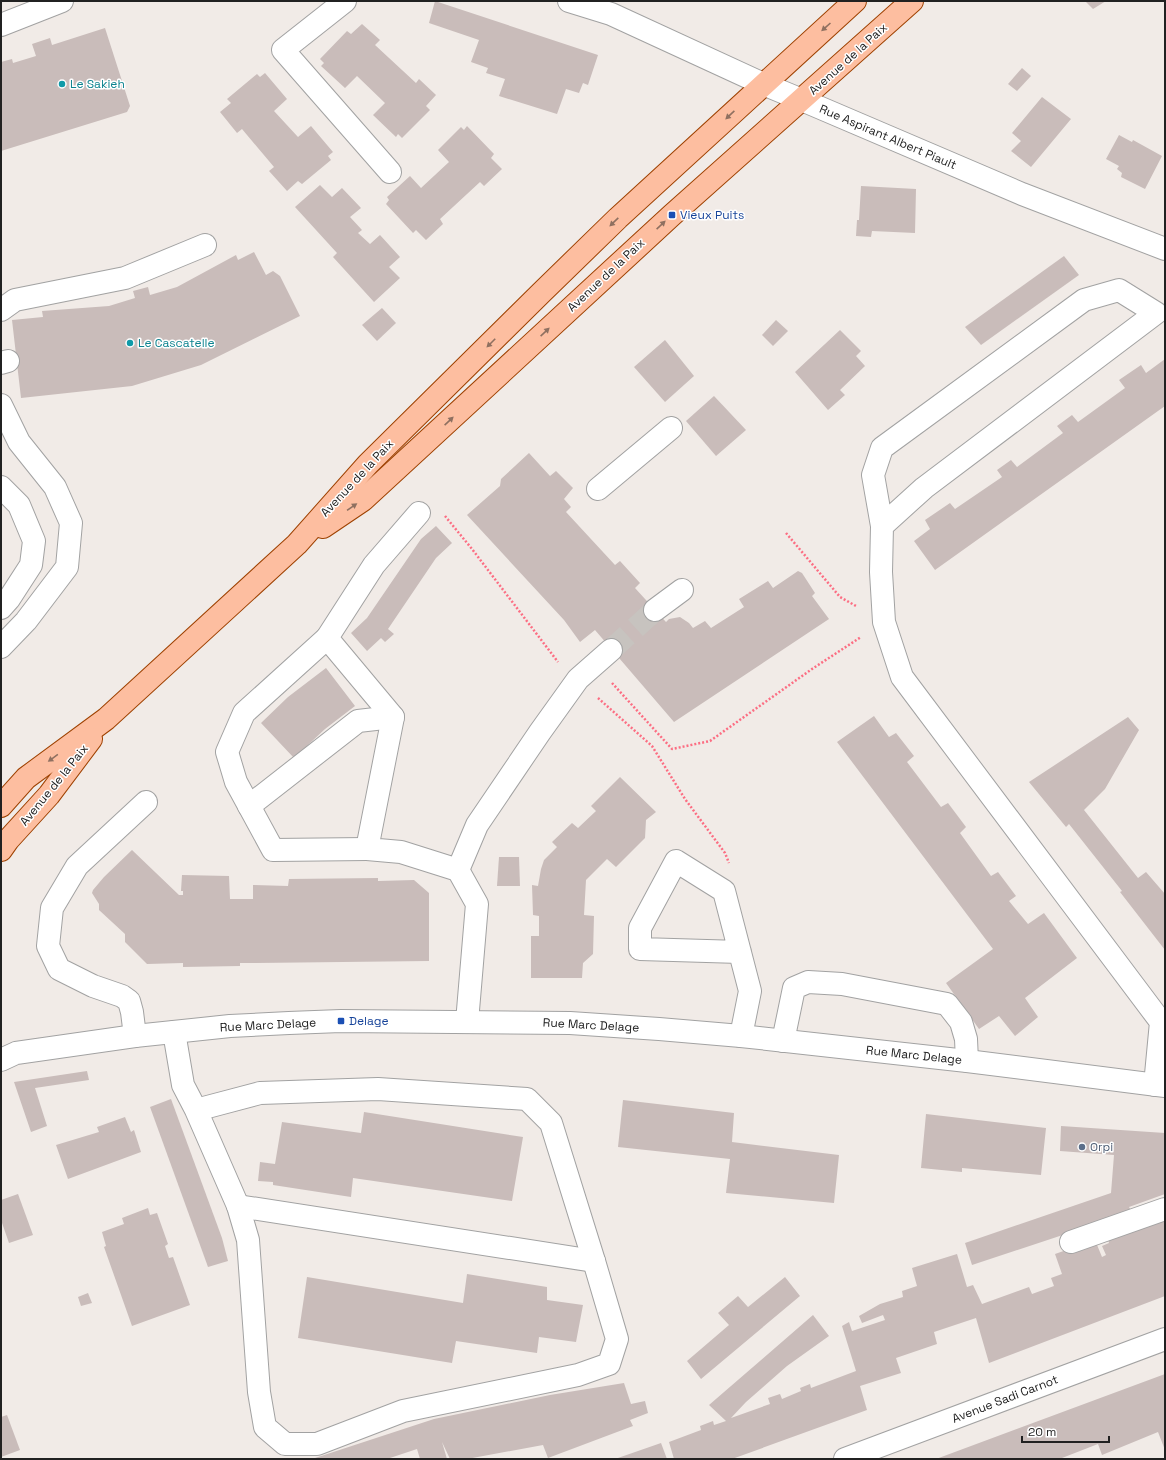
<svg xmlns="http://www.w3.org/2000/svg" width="1166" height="1460" font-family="'Space Grotesk',sans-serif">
<rect width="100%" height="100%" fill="#f1ebe7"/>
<!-- building -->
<g fill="#c9bcba">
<path d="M435 1 598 55 588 85 583 83 579 93 566 89 557 114 499 96 505 79 486 73 488 68 471 62 479 40 429 23Z"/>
<path d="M1085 1H1106L1093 9Z"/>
<path d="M362 24 380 40 375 45 416 83 419 79 436 95 426 106 430 110 402 138 398 134 396 137 373 115 385 103 357 76 345 88 321 66 324 63 320 59 347 31 351 34Z"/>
<path d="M105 28 130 106 127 112 1 151V62L12 59 13 63 36 56 32 44 50 38 52 45Z"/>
<path d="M1022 68 1031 76 1017 91 1008 84Z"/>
<path d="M265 73 287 99 274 111 298 137 311 126 333 152 328 156 331 160 302 184 298 181 287 191 269 171 274 167 242 129 237 133 220 112 231 103 227 99 257 74 260 77Z"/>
<path d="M1042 97 1071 119 1031 167 1011 151 1021 141 1012 133Z"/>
<path d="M467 126 494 154 491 158 502 169 484 186 480 182 440 219 443 224 426 240 416 230 413 233 386 204 389 200 387 197 410 176 421 188 449 162 438 150 461 127 464 130Z"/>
<path d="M1119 135 1132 142 1133 140 1162 156 1145 189 1121 177 1122 173 1117 169 1119 166 1106 159Z"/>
<path d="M320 185 332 197 342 188 361 208 350 217 362 230 358 233 370 244 380 235 400 257 389 267 400 278 374 302 333 257 337 253 295 207Z"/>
<path d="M861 186 916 189 915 233 872 231 871 237 856 236 857 220H859Z"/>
<path d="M254 252 266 275 273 271 280 276 300 316 201 365 132 386 21 398 12 320 43 317 42 311 109 306 135 298 133 291 148 287 150 295 177 287 236 255 238 260Z"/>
<path d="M1064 256 1079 275 981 345 965 327Z"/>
<path d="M382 308 396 323 377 341 362 325Z"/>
<path d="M776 320 788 331 773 346 762 335Z"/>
<path d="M840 330 861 351 856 356 865 366 840 390 845 395 828 410 795 372Z"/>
<path d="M665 340 694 376 665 402 634 367Z"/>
<path d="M1165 359V406L935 570 914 541 930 529 925 520 950 503 955 509 1002 477 997 470 1011 460 1017 467 1063 433 1057 426 1072 415 1078 422 1125 388 1119 380 1141 365 1146 373Z"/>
<path d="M714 396 746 430 716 456 686 421Z"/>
<path d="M529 453 550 476 556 471 573 488 564 499 571 507 566 512 615 565 620 561 640 583 635 588 666 622 669 619 680 617 689 623 693 628 705 621 711 628 744 607 739 599 768 581 773 588 798 571 802 573 815 593 812 596 829 619 674 722 595 630 580 642 564 620 467 515 500 486 501 479Z"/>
<path d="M436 526 452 543 436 558 388 629 394 634 385 642 381 638 367 651 351 633 367 618 421 539Z"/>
<path d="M326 668 355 706 325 729 294 758 261 723 288 697Z"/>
<path d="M874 716 889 737 896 733 914 756 907 762 941 807 948 803 966 827 960 833 991 876 998 872 1016 896 1009 901 1028 924 1044 913 1077 958 1025 998 1038 1017 1015 1036 999 1016 979 1029 946 983 993 949 837 742Z"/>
<path d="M1128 717 1139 730 1105 789 1084 810 1138 878 1146 872 1165 894V950L1120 892 1122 891 1069 824 1066 827 1029 782Z"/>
<path d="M620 777 656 812 646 820 645 838 616 867 607 859 586 880 584 915 594 916 593 954 583 963 582 978H531V936H539V916L533 915 532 885 538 886 541 869 544 860 557 847 552 842 572 823 578 828 596 811 591 806Z"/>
<path d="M132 850 179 895H183V891H181L182 875 229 876 230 899H253V885L288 886 289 879 378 878V881L414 880 429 893V961L256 963H240V966L183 967V963L147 964 125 942V934L99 910V904L92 893 93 890 104 877Z"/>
<path d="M499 857H519L520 886H497Z"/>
<path d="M87 1071 89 1080 35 1088 47 1126 31 1132 14 1082Z"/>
<path d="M171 1099 222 1238 228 1261 208 1267 150 1107Z"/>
<path d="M623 1100 734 1113 732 1142 839 1155 834 1203 726 1193 730 1159 618 1147Z"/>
<path d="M364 1112 523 1137 512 1201 353 1178 351 1197 273 1185V1182L258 1181 260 1162 275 1164 282 1122 361 1133Z"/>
<path d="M926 1114 1046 1128 1041 1175 962 1168V1172L921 1168Z"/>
<path d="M125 1117 131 1132 134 1130 141 1152 68 1179 56 1145 99 1132 97 1127Z"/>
<path d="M1061 1126 1165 1133V1194L1129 1207 1132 1212 972 1265 965 1243 1111 1193 1114 1155 1060 1151Z"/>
<path d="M18 1194 33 1235 9 1243 1 1220V1200Z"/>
<path d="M148 1208 150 1215 157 1213 168 1244 165 1246 169 1258 173 1257 190 1305 132 1326 104 1247 106 1246 102 1232 124 1224 122 1218Z"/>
<path d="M1165 1216V1296L989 1363 976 1318 934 1332 937 1344 896 1358 901 1373 860 1386 867 1410 732 1459H674L669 1442 701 1430 700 1426 713 1421 714 1425 726 1421 709 1405 813 1315 829 1336 787 1366 746 1402 731 1418 770 1404 768 1398 780 1394 782 1399 801 1391 800 1388 810 1384 811 1388 856 1371 842 1326 849 1322 852 1331 885 1320 883 1315 862 1323 859 1316 880 1304 903 1297 902 1291 917 1286 912 1268 957 1254 967 1287 973 1285 982 1304 1029 1287 1032 1294 1054 1286 1051 1278 1062 1274 1055 1254 1095 1240 1102 1257 1106 1255 1102 1246 1109 1243 1107 1236Z"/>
<path d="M467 1274 547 1287V1300L583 1305 576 1342 539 1337 537 1353 456 1341 452 1363 298 1338 307 1277 463 1303Z"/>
<path d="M785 1277 800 1296 701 1379 687 1361 729 1325 718 1313 738 1296 748 1307Z"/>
<path d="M88 1293 92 1303 81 1306 78 1297Z"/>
<path d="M1165 1374V1450L1158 1432 1102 1455 1098 1444 1062 1458 1063 1459H936Z"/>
<path d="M624 1383 631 1404 645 1401 648 1413 630 1420 633 1426 548 1458 543 1445 467 1459H450L442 1442 447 1459H420L417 1449 387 1459H312L434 1419 550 1395Z"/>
<path d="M7 1415 20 1450 1 1457V1417Z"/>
<path d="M661 1443 667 1459H615Z"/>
</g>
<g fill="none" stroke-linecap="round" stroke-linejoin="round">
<!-- minor-tunnel -->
<path stroke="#c7c3bf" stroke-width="22" stroke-dasharray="22 11" stroke-linecap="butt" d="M611 650 655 610"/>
<!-- minor casing -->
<g stroke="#a2a2a2" stroke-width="24">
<g id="minor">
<path d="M345 1 283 50 390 172"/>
<path d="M569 1 611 14 763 84 802 100 1022 194 1165 249"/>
<path d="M1 25 62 1"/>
<path d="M1 310 15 300 125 278 205 245"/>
<path d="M1 363 8 361"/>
<path d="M1 405 19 442 55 487 71 523 67 567 26 621 1 647"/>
<path d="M1 487 19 505 34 541 31 565 9 599 1 608"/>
<path d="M598 489 671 428"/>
<path d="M419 513 374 565 327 638 393 717 367 849 401 852 458 870 477 904 467 1022"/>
<path d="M882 526 924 488 1156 313 1119 290 1084 300 882 448 873 475 882 526 881 572 884 622 902 677 1161 1022 1155 1085"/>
<path d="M655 610 682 590"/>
<path d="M327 638 244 713 227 752 236 782 273 850 367 849"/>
<path d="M249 806 358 721 393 717"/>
<path d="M458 870 477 825 540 732 578 679 611 650"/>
<path d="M740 952 640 949V928L676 861 724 891 750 991 741 1036"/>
<path d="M174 1032 183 1085 196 1110 238 1206 248 1240 259 1392 265 1427 285 1444H317L403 1411 578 1375 609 1364 617 1339 594 1261 551 1123 527 1099 378 1089 260 1093 196 1110"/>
<path d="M135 1036 132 1012 129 1001 122 996 93 986 59 969 48 946 52 908 77 866 146 802"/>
<path d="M783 1041 794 988 808 982 842 984 947 1004 961 1022 966 1039 967 1061"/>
<path d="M1 1060 16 1053 135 1036 230 1026 289 1023 341 1021 570 1023 659 1029 741 1036 967 1061 1165 1086"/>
<path d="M238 1206 594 1261"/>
<path d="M1071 1242 1165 1209"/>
<path d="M845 1459 1165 1339"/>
</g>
</g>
<!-- major casing -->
<g stroke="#9e4100" stroke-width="24">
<g id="major">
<path d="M323 527 363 500 672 215 912 1"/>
<path d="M1 806 26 778 106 719 297 544 368 464 541 293 618 218 855 1"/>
<path d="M1 850 8 840 49 795 91 739"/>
</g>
</g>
<!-- path -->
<g stroke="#fc6e83" stroke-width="2.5" stroke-dasharray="2 2" stroke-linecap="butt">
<path d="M445 516 472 549 558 662"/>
<path d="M786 533 840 597 856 606"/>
<path d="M612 683 672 749 710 741 812 669 861 637"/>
<path d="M598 698 652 746 685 799 725 853 729 863"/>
</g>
<!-- minor -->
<use href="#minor" stroke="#fff" stroke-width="22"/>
<!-- major -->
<use href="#major" stroke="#fdbea0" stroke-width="22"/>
</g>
<!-- one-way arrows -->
<defs><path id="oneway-solid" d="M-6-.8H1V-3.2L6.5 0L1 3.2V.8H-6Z"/></defs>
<g fill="#8f7060">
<use href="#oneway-solid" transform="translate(826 27) rotate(138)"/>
<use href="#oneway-solid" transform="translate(730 115) rotate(137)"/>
<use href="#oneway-solid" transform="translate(614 222) rotate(136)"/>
<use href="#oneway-solid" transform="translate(661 225) rotate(-43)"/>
<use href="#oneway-solid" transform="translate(545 332) rotate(-43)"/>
<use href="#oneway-solid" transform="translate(491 343) rotate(135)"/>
<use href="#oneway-solid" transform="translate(449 421) rotate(-43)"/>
<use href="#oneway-solid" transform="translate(352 507) rotate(-34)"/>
<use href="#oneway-solid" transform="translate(53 758) rotate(144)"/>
</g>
<!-- markers -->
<g fill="#0f9aa8" stroke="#fff" stroke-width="1.5">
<circle cx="62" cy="84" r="4"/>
<circle cx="130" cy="343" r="4"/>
</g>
<g fill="#1a4fb4" stroke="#fff" stroke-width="1.5">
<rect x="668" y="211" width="8" height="8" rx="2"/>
<rect x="337" y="1017" width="8" height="8" rx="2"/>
</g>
<circle fill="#5c6f8a" stroke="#fff" stroke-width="1.5" cx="1082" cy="1147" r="4"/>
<g text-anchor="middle" stroke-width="3" stroke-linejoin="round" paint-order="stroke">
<!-- street labels -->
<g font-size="12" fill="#212121" stroke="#fff">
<text transform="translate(848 59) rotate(-42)" y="4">Avenue de la Paix</text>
<text transform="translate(888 137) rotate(23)" y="4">Rue Aspirant Albert Piault</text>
<text transform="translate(606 275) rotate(-43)" y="4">Avenue de la Paix</text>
<text transform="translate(357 478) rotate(-47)" y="4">Avenue de la Paix</text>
<text transform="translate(54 785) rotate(-51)" y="4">Avenue de la Paix</text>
<text transform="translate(268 1025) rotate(-3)" y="4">Rue Marc Delage</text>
<text transform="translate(591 1025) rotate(3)" y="4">Rue Marc Delage</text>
<text transform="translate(914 1055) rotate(6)" y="4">Rue Marc Delage</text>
<text transform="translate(1005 1399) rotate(-21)" y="4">Avenue Sadi Carnot</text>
</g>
<!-- culture labels -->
<g font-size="12" fill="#0d838f" stroke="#fff" text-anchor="start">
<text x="70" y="88">Le Sakieh</text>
<text x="138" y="347">Le Cascatelle</text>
</g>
<!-- transit labels -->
<g font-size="12" fill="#164399" stroke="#fff" text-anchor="start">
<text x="680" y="219">Vieux Puits</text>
<text x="349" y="1025">Delage</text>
</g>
<!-- service labels -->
<g font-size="12" fill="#4e5e75" stroke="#fff" text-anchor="start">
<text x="1090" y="1151">Orpi</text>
</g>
</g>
<!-- border -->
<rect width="1166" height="1460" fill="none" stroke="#212121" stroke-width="4"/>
<!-- scale -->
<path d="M1022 1436v6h87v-6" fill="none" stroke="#212121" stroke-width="2"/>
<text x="1028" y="1436" font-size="12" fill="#212121" stroke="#ffffff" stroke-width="3" paint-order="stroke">20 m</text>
</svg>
